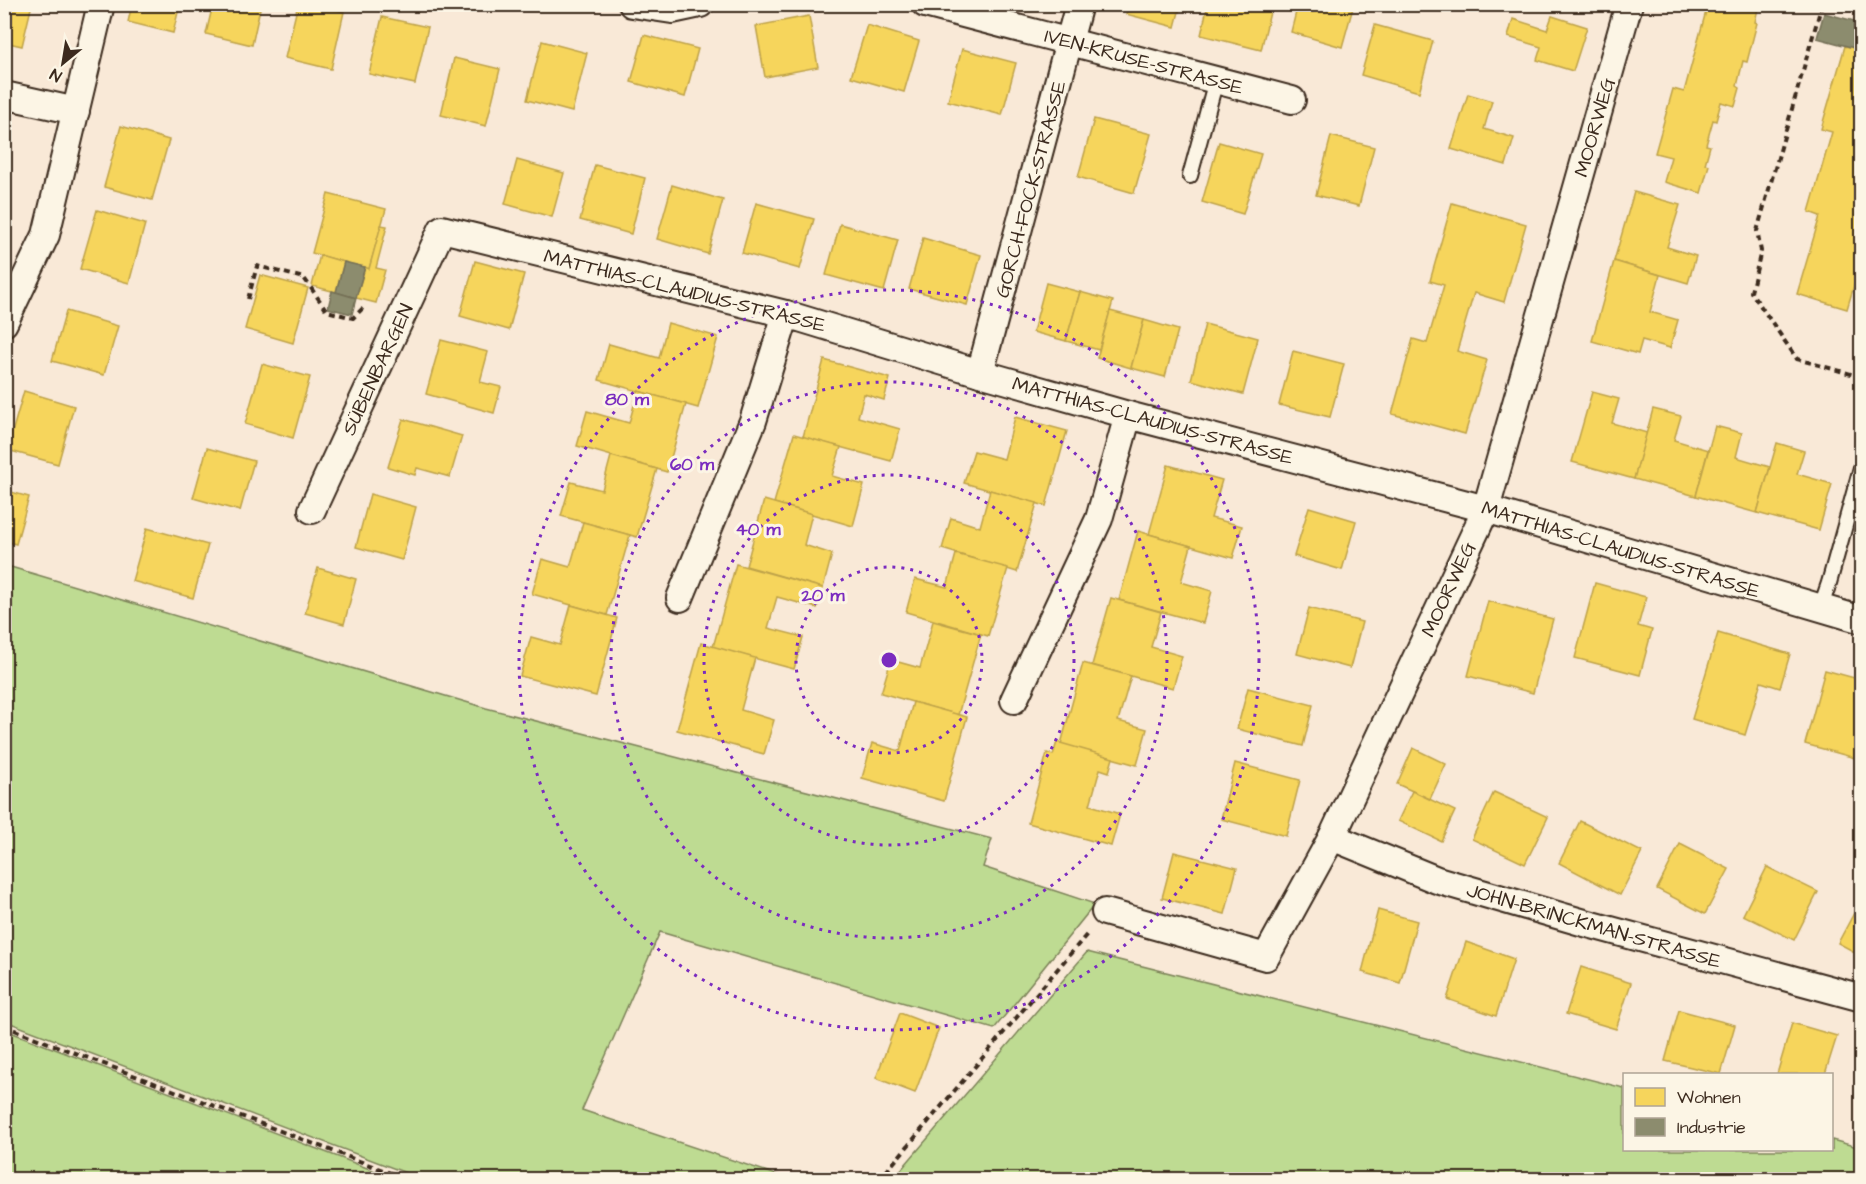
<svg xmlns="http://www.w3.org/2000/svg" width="1866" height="1184" font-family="'Architects Daughter',sans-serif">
<rect width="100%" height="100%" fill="#f9e9d7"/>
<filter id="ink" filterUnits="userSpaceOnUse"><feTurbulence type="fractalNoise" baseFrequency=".0167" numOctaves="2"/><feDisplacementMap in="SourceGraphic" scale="12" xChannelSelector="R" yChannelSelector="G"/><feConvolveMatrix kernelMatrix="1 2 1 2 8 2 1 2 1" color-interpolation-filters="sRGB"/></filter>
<g filter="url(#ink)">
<!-- green -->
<g fill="#bedb92" stroke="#7c8258" stroke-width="1.5">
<path d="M4 565 486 708 992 839 983 867 1095 904 994 1029 660 932 582 1110 789 1179H422L5 1021Z"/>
<path d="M1087 952 1624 1088V1150H1832V1140L1861 1148V1179H893Z"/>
<path d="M4 1030H5L396 1179H5Z"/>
</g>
<!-- homes -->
<g fill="#f6d55c" stroke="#bea249" stroke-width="1.5">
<path d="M4 4H32L22 46 4 42Z"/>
<path d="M132 4H180L173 33 128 22Z"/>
<path d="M213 4H261L252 45 206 34Z"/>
<path d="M298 4H314L344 12 331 69 285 58Z"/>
<path d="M1129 4H1181L1175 27 1126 14Z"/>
<path d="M1208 4H1272L1261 50 1201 35Z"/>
<path d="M1298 4H1354L1342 47 1291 32Z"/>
<path d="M1708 4H1759L1755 22 1757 23 1747 62 1743 61 1737 86 1740 88 1735 106 1721 102 1716 121 1713 120 1706 145 1710 146 1705 164 1709 165 1701 193 1664 182 1671 157 1655 153 1673 89 1684 92Z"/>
<path d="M809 16 818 67 765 77 756 26Z"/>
<path d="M1552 16 1587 27 1573 71 1537 60 1541 47 1508 37 1513 19 1547 30Z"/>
<path d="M382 17 428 27 415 84 369 74Z"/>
<path d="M867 25 919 41 904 92 851 77Z"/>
<path d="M1375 25 1433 41 1419 92 1361 75Z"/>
<path d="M644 35 698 49 685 97 631 82Z"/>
<path d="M542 41 587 53 572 112 527 100Z"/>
<path d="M1845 46 1862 50V259L1847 309 1797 294 1820 216 1809 212 1832 132 1821 129Z"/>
<path d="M962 49 1016 63 1002 115 948 101Z"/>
<path d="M454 58 500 69 486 126 441 115Z"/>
<path d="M1468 94 1492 101 1484 129 1514 138 1506 165 1451 149Z"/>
<path d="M1094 119 1151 134 1134 193 1078 177Z"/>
<path d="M121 126 169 140 152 200 104 187Z"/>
<path d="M1331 136 1374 147 1359 206 1316 195Z"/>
<path d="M1219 142 1261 154 1243 214 1202 202Z"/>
<path d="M517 160 564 173 552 217 505 204Z"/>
<path d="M595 165 645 178 631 234 580 220Z"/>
<path d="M672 185 723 200 708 254 657 239Z"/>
<path d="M1634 192 1680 205 1667 247 1696 256 1688 283 1614 261Z"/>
<path d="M328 194 386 209 369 269 312 253Z"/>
<path d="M756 203 814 219 800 269 742 253Z"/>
<path d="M1452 203 1526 224 1504 302 1474 293 1457 351 1487 360 1465 434 1392 414 1413 339 1427 343 1444 285 1430 281Z"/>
<path d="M97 210 145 224 129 283 80 269Z"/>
<path d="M840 224 898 240 884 291 826 275Z"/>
<path d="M381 225 387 226 376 268 385 270 376 303 356 298 365 267 369 269Z"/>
<path d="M923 238 981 255 967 305 909 289Z"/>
<path d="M320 255 344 262 336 292 312 286Z"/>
<path d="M475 261 524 274 509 330 460 316Z"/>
<path d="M1614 261 1660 275 1650 312 1678 320 1670 348 1642 340 1638 354 1592 341Z"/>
<path d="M260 275 308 288 293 343 245 329Z"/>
<path d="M1046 283 1080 292 1066 341 1033 332Z"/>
<path d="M1080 292 1113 301 1099 350 1066 341Z"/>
<path d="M66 311 118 326 104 375 52 361Z"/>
<path d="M1110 311 1144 320 1131 368 1097 358Z"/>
<path d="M1144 320 1178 330 1165 377 1131 368Z"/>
<path d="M668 323 718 337 698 408 599 380 609 344 659 358Z"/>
<path d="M1205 324 1258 338 1243 394 1191 380Z"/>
<path d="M441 340 488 352 480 382 501 387 494 413 426 394Z"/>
<path d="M1293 351 1344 364 1330 417 1279 405Z"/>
<path d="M824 360 890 378 884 400 864 394 858 417 900 429 891 461 803 437Z"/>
<path d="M262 364 310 377 293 438 245 424Z"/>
<path d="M24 391 74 406 58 464 7 450Z"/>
<path d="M638 391 686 404 667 472 577 446 587 411 629 423Z"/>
<path d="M1592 392 1619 399 1612 423 1647 433 1634 479 1572 462Z"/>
<path d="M1653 409 1681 416 1674 440 1708 450 1696 496 1634 479Z"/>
<path d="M1015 417 1067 431 1046 506 964 483 974 451 1004 459Z"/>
<path d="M403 419 462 436 450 477 417 468 415 475 388 467Z"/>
<path d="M1715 426 1742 433 1736 457 1770 467 1757 513 1696 496Z"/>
<path d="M794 434 841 447 832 476 864 485 853 526 774 503Z"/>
<path d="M1777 443 1804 451 1797 474 1832 484 1819 530 1757 513Z"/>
<path d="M207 448 254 461 240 511 193 498Z"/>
<path d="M611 456 657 469 637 537 561 516 571 482 602 490Z"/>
<path d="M1168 465 1222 480 1211 518 1242 526 1233 558 1149 534Z"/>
<path d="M4 490 29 497 16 544 4 541Z"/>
<path d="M990 490 1037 503 1017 572 942 549 951 518 980 527Z"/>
<path d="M370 494 416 507 402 560 356 547Z"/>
<path d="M764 500 812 514 804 545 832 554 823 588 746 566Z"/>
<path d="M1309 507 1356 521 1342 570 1294 556Z"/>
<path d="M583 522 630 535 607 615 532 594 542 559 570 567Z"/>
<path d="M147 528 208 545 193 598 132 581Z"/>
<path d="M1138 531 1191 546 1181 582 1212 591 1203 623 1119 600Z"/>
<path d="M956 554 1008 568 988 636 906 612 915 579 947 587Z"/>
<path d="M736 564 823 588 817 608 777 597 768 628 803 637 794 669 713 647Z"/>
<path d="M318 568 356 579 344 624 305 613Z"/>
<path d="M1595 583 1646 597 1638 626 1652 630 1640 675 1575 658Z"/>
<path d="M1111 598 1161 612 1151 647 1182 656 1173 688 1092 665Z"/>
<path d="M1488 601 1553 619 1533 693 1468 676Z"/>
<path d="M571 605 617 618 596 696 520 676 531 637 560 645Z"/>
<path d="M1309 608 1362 622 1350 668 1297 654Z"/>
<path d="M933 621 981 634 958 715 881 693 891 660 920 668Z"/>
<path d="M1718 633 1790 654 1780 688 1761 682 1745 735 1692 719Z"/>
<path d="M701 643 755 658 741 710 774 720 764 754 677 730Z"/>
<path d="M1083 663 1131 676 1118 721 1147 729 1137 765 1061 744Z"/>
<path d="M1825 670 1862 680V760L1805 744Z"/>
<path d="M1248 688 1313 705 1303 746 1237 729Z"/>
<path d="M913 702 967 717 944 801 862 778 872 743 900 751Z"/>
<path d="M1057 742 1113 758 1109 772 1100 769 1090 805 1120 814 1111 846 1028 823 1047 753 1053 755Z"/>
<path d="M1413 748 1446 764 1430 799 1397 784Z"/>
<path d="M1235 763 1300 780 1286 836 1221 819Z"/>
<path d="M1412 791 1455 811 1441 841 1398 821Z"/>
<path d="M1494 792 1548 817 1525 864 1472 839Z"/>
<path d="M1580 821 1642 852 1620 895 1559 863Z"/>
<path d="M1680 844 1729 869 1705 914 1657 889Z"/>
<path d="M1174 852 1237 868 1225 914 1162 898Z"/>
<path d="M1767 867 1818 892 1794 940 1743 915Z"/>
<path d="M1862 898V956L1838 943Z"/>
<path d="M1378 910 1417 921 1400 983 1362 972Z"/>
<path d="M1466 942 1514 959 1496 1016 1447 999Z"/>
<path d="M1581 967 1631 983 1616 1029 1566 1014Z"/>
<path d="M1679 1010 1735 1025 1721 1074 1665 1061Z"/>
<path d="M900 1013 939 1028 915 1093 876 1078Z"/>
<path d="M1792 1023 1837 1036 1825 1074H1777Z"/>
</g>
<!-- industry -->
<g fill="#8c8c6e" stroke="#746f56" stroke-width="1.5">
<path d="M1824 13 1862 23V50L1817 38Z"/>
<path d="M344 262 365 267 356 298 336 292Z"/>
<path d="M332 291 356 298 352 314 328 308Z"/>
</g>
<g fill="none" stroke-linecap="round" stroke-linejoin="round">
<!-- service casing -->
<g stroke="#3b2a1e" stroke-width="18">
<g id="service">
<path d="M1190 176 1216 80"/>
<path d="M1820 609 1829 583 1862 464"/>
</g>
</g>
<!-- minor casing -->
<g stroke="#3b2a1e" stroke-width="30">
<g id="minor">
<path d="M632 4 672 10 700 4"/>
<path d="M925 4 1292 100"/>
<path d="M4 95 76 111"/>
<path d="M4 323 46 235 101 4"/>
<path d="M980 373 1079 4"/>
<path d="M312 510 442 229 786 314 980 373 1128 415 1486 509 1862 620"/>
<path d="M680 598 753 421 786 314"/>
<path d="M1014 700 1099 519 1128 415"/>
<path d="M1332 837 1437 880 1581 922 1862 998"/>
<path d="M1105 912 1266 957 1332 837 1486 509 1629 4"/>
</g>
</g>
<!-- path -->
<g stroke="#3b2a1e" stroke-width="4" stroke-dasharray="6 4.5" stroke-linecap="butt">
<path d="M1822 4 1757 231 1761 251 1751 292 1797 359 1862 377"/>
<path d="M248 299 257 266 304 278 327 311 353 318 363 308"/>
<path d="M4 1026 409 1180"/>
<path d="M879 1180 1088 933"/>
</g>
<!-- service -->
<use href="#service" stroke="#fcf5e5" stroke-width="14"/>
<!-- minor -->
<use href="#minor" stroke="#fcf5e5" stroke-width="26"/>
</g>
</g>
<!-- distance rings -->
<g fill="none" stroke="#7b2cbf" stroke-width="3" stroke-dasharray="3 6">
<circle cx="889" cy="660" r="93"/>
<circle cx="889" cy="660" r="185"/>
<circle cx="889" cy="660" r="278"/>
<circle cx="889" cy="660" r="370"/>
</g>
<g text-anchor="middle" stroke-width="6" stroke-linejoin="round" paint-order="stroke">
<!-- street labels -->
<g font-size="20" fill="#3b2a1e" stroke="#fcf5e5">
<text transform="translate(1144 61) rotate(15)" y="7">IVEN-KRUSE-STRASSE</text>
<text transform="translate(1594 127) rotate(-74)" y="7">MOORWEG</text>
<text transform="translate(1030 189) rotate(-75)" y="7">GORCH-FOCK-STRASSE</text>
<text transform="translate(685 290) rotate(14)" y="7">MATTHIAS-CLAUDIUS-STRASSE</text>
<text transform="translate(377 369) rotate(-65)" y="7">SÜBENBARGEN</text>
<text transform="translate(1153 420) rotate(15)" y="7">MATTHIAS-CLAUDIUS-STRASSE</text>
<text transform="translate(1621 549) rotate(17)" y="7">MATTHIAS-CLAUDIUS-STRASSE</text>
<text transform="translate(1448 589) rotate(-65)" y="7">MOORWEG</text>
<text transform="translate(1594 925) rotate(16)" y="7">JOHN-BRINCKMAN-STRASSE</text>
</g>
</g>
<circle cx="889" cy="660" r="9" fill="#7b2cbf" stroke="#fcf5e5" stroke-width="3"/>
<g font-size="18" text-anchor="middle" font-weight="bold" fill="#7b2cbf" stroke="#fcf5e5" stroke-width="6" stroke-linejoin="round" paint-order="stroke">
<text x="627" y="405">80 m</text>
<text x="692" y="470">60 m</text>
<text x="758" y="535">40 m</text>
<text x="823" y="601">20 m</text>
</g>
<!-- margin -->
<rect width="1866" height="1184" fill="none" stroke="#fcf5e5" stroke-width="24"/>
<rect x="12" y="12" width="1842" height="1160" fill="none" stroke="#3b2a1e" stroke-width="2" filter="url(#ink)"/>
<!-- legend -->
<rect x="1623" y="1073" width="210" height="78" fill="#fcf5e5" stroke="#afa495" stroke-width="1.5"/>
<rect x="1635" y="1088" width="30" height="18" fill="#f6d55c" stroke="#afa495" stroke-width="1.5"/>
<text x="1677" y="1103" font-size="18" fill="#3b2a1e">Wohnen</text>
<rect x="1635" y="1118" width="30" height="18" fill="#8c8c6e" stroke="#afa495" stroke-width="1.5"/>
<text x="1677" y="1133" font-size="18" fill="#3b2a1e">Industrie</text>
<!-- north arrow -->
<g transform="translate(63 63) rotate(210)" stroke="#fcf5e5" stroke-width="4.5" paint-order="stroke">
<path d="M0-4.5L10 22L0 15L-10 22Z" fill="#3b2a1e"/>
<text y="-9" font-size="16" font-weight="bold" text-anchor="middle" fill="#3b2a1e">N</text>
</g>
</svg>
